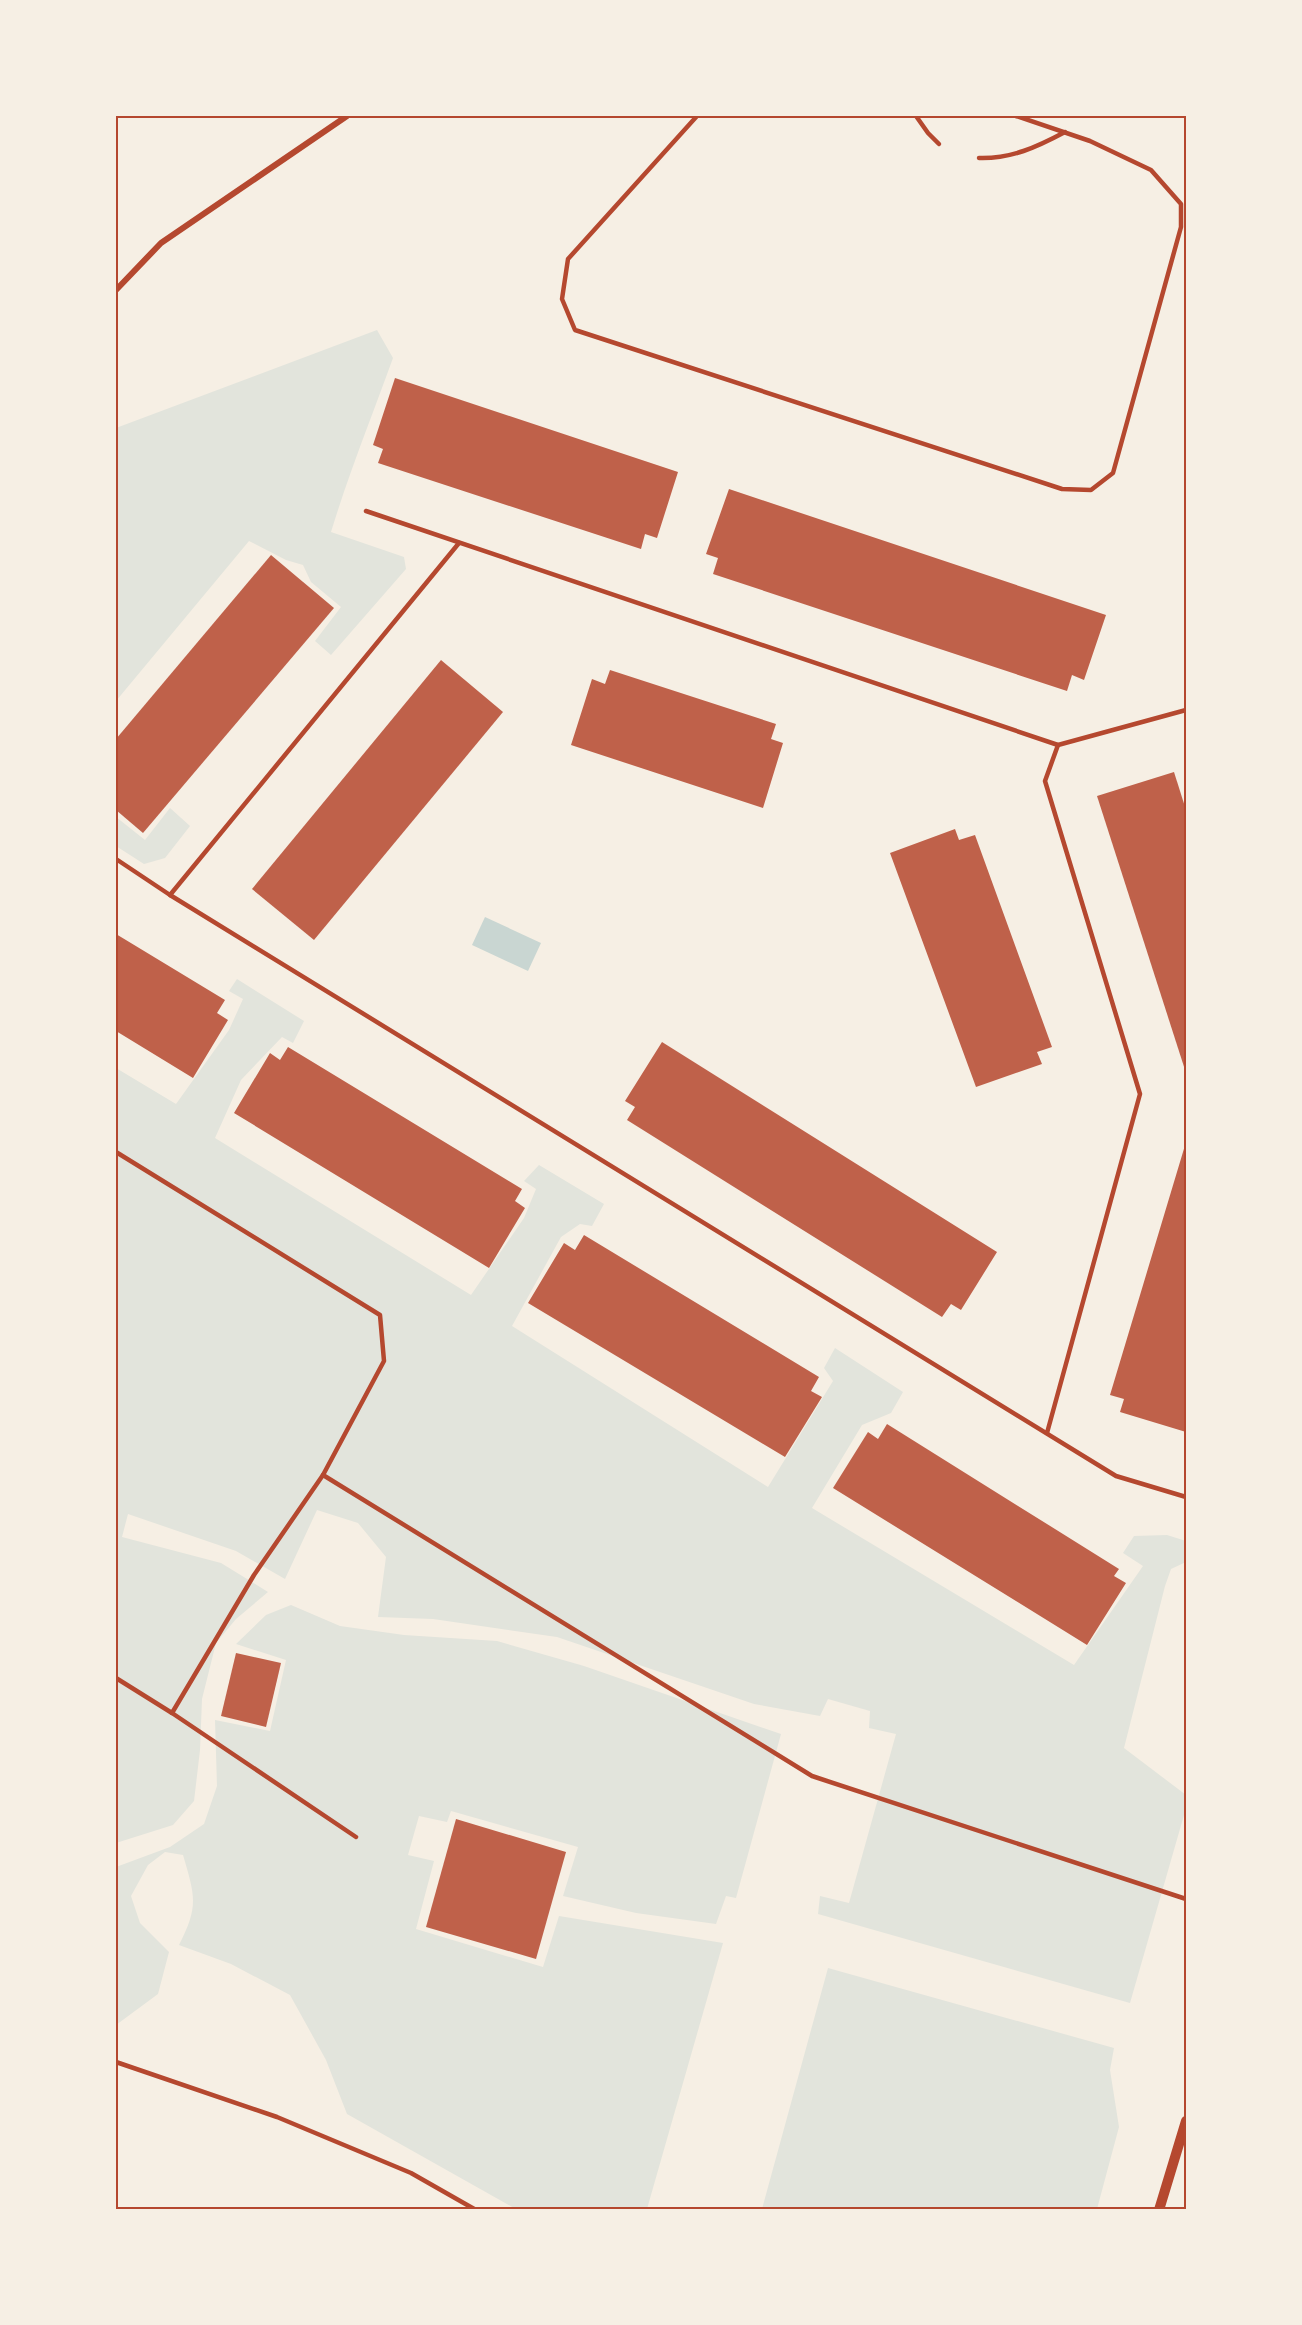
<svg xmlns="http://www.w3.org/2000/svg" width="1302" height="2325" font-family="Rubik,sans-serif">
<rect width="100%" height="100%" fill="#f6efe4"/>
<!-- green -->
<g fill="#e2e4dc">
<path d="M377 330 393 358C372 416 349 473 331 532L404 557 406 569 331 655 315 641 341 607 311 582 303 565 286 560 249 541 116 701V428Z"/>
<path d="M170 808 190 826 165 858 144 864 116 846V817L145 840Z"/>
<path d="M237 979 304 1021 293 1043 282 1037 241 1080 215 1138 471 1295 524 1218 536 1189 524 1181 539 1165 604 1204 592 1226 580 1224 561 1237 512 1326 768 1487 833 1381 824 1368 835 1348 903 1392 891 1413 862 1425 812 1508 1074 1665 1143 1566 1123 1553 1134 1536 1167 1535 1186 1541V1562L1171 1569 1165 1586 1124 1748 1186 1795V1808L1130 2003 818 1914 820 1896 849 1903 896 1734 869 1728 870 1711 828 1699 820 1716 754 1704 557 1637 433 1619 378 1617 386 1557 358 1523 317 1510 285 1579 236 1551 128 1514 122 1537 221 1563 268 1592 236 1619 216 1643 202 1699 200 1750 194 1801 173 1825 116 1843V1068L176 1104 229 1030 243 999 229 991Z"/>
<path d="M291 1605 340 1626 404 1635 497 1641 584 1666 781 1734 736 1898 726 1896 716 1924 636 1913 563 1896 578 1847 451 1811 447 1822 419 1816 408 1855 434 1861 416 1929 543 1967 559 1916 723 1943 647 2209H516L347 2114 326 2060 290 1995 231 1964 179 1945C199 1906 195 1896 183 1855L165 1852 148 1865 131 1896 140 1923 169 1952 158 1994 116 2025V1867L170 1847 204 1824 217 1786 215 1720 270 1731 286 1660 236 1644 266 1615Z"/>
<path d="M828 1968 1114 2048 1110 2070 1119 2127 1097 2209H762Z"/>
</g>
<!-- water -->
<path fill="#c9d6d2" d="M485 917 541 943 528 971 472 945Z"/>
<!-- building -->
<g fill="#bf614a">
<path d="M395 378 678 472 657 538 645 534 641 549 378 463 383 449 373 445Z"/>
<path d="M729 489 1106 615 1084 680 1072 675 1067 691 713 574 718 558 706 554Z"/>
<path d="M271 555 334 608 143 833 116 810V739Z"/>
<path d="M441 660 503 712 314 940 252 889Z"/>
<path d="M610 670 776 724 771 739 783 743 763 808 571 745 592 679 605 684Z"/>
<path d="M1174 772 1186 810V1073L1097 796Z"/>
<path d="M955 829 959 840 975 835 1052 1047 1037 1052 1042 1064 976 1087 890 853Z"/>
<path d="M116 934 225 1000 217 1013 228 1020 193 1078 116 1031Z"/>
<path d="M662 1042 997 1252 961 1310 951 1304 942 1317 627 1120 635 1107 625 1101Z"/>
<path d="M288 1047 522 1189 515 1201 525 1208 489 1268 234 1113 270 1053 280 1060Z"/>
<path d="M1186 1142V1432L1120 1412 1124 1399 1110 1395Z"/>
<path d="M584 1235 819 1377 811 1391 822 1397 785 1457 528 1303 564 1243 575 1250Z"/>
<path d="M887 1424 1119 1569 1114 1576 1126 1583 1087 1645 833 1488 868 1432 878 1439Z"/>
<path d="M236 1653 281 1663 266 1727 221 1716Z"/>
<path d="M456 1819 566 1852 536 1959 426 1927Z"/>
</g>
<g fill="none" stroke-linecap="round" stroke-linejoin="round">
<!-- service -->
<g stroke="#b5482f" stroke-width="4.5">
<path d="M697 116 568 259 562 299 575 330 1062 489 1091 490 1113 473 1181 227V204L1151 170 1090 141 1016 116"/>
<path d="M916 116 928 133 939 144"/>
<path d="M979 158C1011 159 1037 147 1065 132"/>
<path d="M366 511 1058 745 1186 710"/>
<path d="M116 859 170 895 1116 1476 1186 1497"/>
<path d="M170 895 459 543"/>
<path d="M116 1152 380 1315 384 1361 323 1475 254 1575 172 1713 116 1678"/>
<path d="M1047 1433 1140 1094 1045 781 1058 745"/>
<path d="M323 1475 812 1776 1186 1899"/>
<path d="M172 1713 356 1837"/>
<path d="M116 2062 277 2117 411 2173 476 2210"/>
</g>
<!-- minor -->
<path stroke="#b5482f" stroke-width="6" d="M116 290 161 243 347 116"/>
<!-- tertiary -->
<path stroke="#b5482f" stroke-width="10" d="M1159 2210 1186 2121"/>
</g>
<!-- border -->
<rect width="1302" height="2325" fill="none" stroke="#f6efe4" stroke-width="234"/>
<rect x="117" y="117" width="1068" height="2091" fill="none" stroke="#b5482f" stroke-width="2"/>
</svg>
